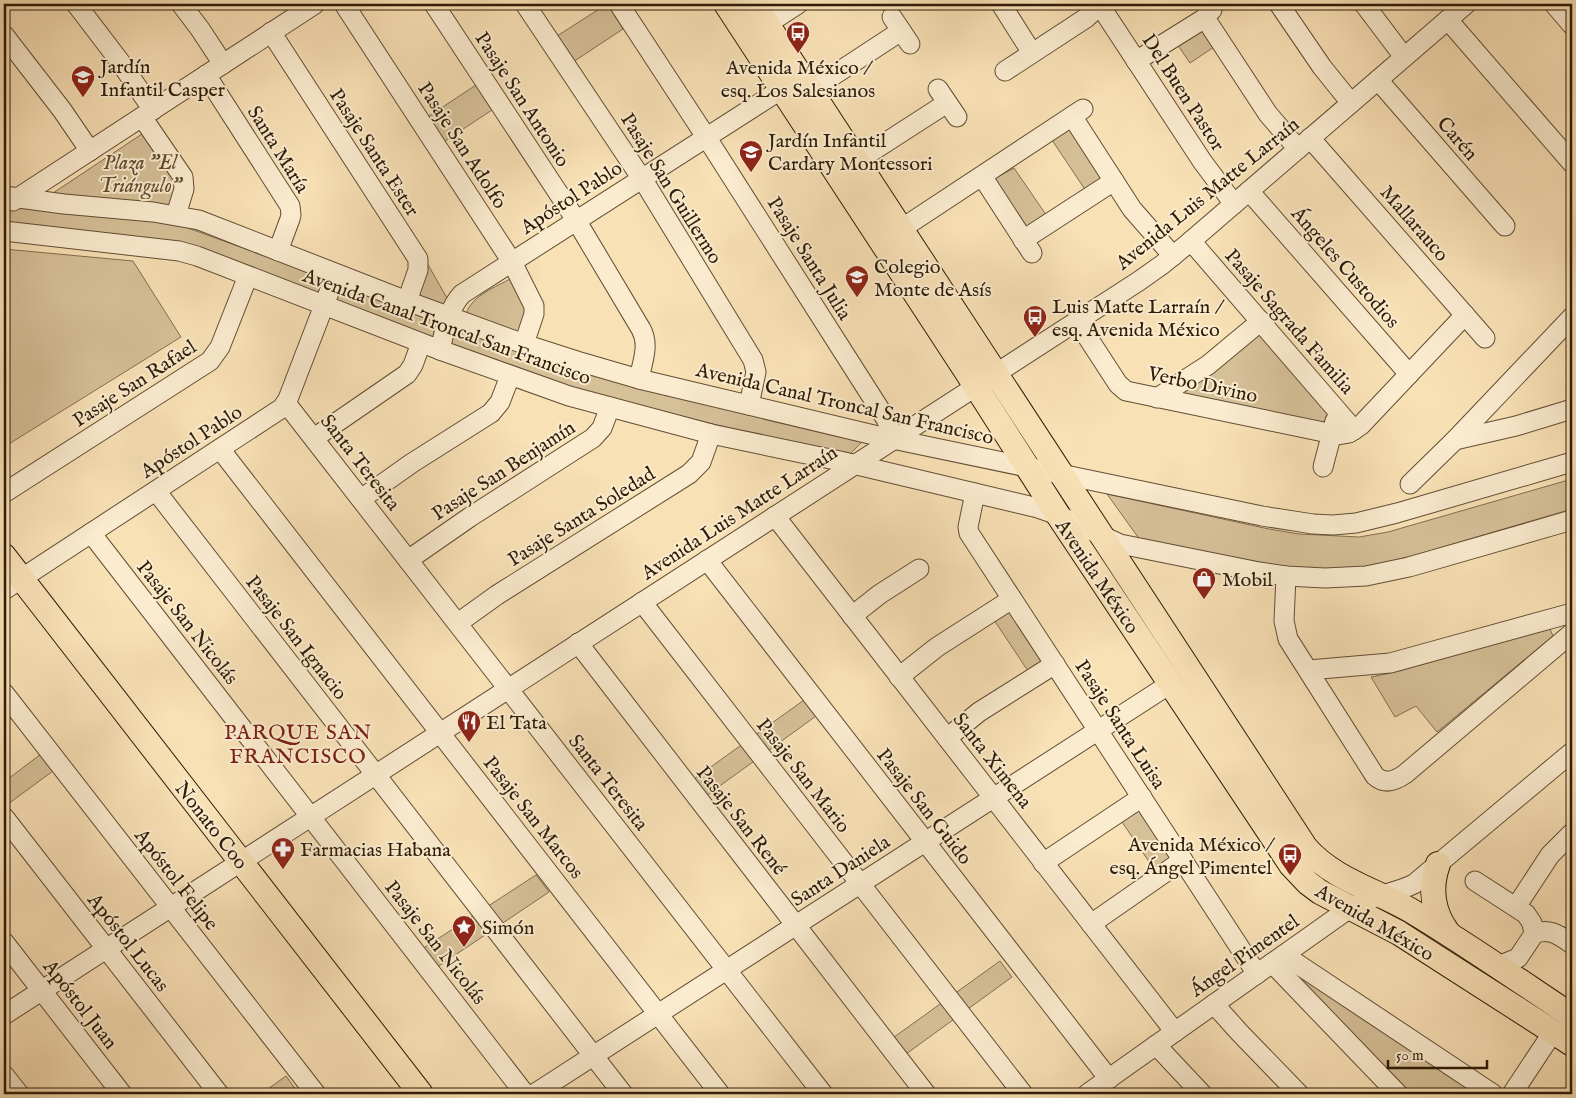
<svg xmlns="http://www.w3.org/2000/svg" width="1576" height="1098" font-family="'IM FELL English',serif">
<rect width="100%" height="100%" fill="#f9e1b6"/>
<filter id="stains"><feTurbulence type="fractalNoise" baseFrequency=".004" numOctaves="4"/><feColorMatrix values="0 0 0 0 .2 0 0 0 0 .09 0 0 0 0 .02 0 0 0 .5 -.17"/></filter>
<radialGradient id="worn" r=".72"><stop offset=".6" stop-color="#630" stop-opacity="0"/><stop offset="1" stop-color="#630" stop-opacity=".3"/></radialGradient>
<!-- green -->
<g fill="#d6c098" stroke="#826e50">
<path d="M607 4 623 29 573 62 557 36Z"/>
<path d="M1202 27 1214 47 1190 63 1177 44Z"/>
<path d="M476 85 492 110 442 143 426 118Z"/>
<path d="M1071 128 1105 179 1086 191 1052 140Z"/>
<path d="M148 130 180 178 173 209 50 195Z"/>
<path d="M1014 168 1049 219 1027 235 992 180Z"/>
<path d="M4 204 169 221 314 274 459 330 562 363 866 438 847 457 547 383 229 262 4 222Z"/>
<path d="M4 249 133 261 181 337 4 447Z"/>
<path d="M427 263 447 298V309L415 295Z"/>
<path d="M512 278 532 311 525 337 466 314C472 295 496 287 512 278Z"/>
<path d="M1260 331 1329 416 1321 425 1177 393Z"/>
<path d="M1572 479V509L1419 554 1384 563 1355 568 1326 571 1291 568 1140 540 1107 494 1269 529 1299 534 1359 537 1388 532Z"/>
<path d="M1007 607 1048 662 1032 677 992 617Z"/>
<path d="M1550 629 1553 636 1437 732 1416 706 1395 717 1371 677 1396 672Z"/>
<path d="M804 700 816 716 706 796 694 779Z"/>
<path d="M41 754 53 771 4 807V782Z"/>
<path d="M1140 805 1178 856 1158 875 1120 819Z"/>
<path d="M536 875 549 892 436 968 422 949Z"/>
<path d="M1000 961 1012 977 902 1057 890 1040Z"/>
<path d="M1300 972 1489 1094H1403L1295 977Z"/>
<path d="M286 1076 299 1094H261Z"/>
</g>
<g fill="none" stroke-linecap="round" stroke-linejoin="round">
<!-- minor casing -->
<g stroke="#614d33" stroke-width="21">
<g id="minor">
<path d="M76 4 118 59 153 110"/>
<path d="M181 4 200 29 223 64"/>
<path d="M344 4 512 262 534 306V314L524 344"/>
<path d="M434 4 576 220 641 329C650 345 642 363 639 379"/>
<path d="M525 4 648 188 753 360 756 372 749 405"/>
<path d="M619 4 712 146 886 419 894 439"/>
<path d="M1001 4 1032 53"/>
<path d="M1099 4 1202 161 1234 204"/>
<path d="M1279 4 1322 67 1351 103"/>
<path d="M1364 4 1404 57"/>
<path d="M1554 4 1572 25"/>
<path d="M892 17 910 44"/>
<path d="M1205 18 1268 114 1298 149"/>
<path d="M1448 20 1572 163"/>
<path d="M271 32 418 259V270L407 301"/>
<path d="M755 32 798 4"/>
<path d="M4 35 62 110 90 151"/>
<path d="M1136 61 1205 18 1208 13 1212 10"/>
<path d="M1005 71 1086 18 1101 4"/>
<path d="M206 75 290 206 291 215 290 219 278 251"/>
<path d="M1378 80 1505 226"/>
<path d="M938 89 957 117"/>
<path d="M811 90 901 31"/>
<path d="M1072 116 1132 209 1173 256"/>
<path d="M142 117 183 177 184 189 176 215"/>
<path d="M1310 138 1485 338"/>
<path d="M857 161 947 103"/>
<path d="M982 176 1032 253"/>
<path d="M1249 191 1409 374"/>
<path d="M4 196 64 204 153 212 199 220 407 301 524 344 577 361 639 379 878 436 1262 516 1313 524 1333 525 1356 523 1397 513 1572 462"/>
<path d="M13 201 315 4"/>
<path d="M901 229 1083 109"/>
<path d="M4 231 179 251 197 256 440 350 569 396 711 434 840 461 1038 508 1058 515 1120 544 1259 572 1286 576 1325 578 1366 576 1409 567 1572 520"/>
<path d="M1023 240 1114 181"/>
<path d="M1191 241 1354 430"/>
<path d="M1077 321 1118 384 1126 391 1338 435 1349 433 1361 425 1465 315"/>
<path d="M440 350C445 330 448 309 462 294L782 89"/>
<path d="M1157 398 1208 365 1261 321"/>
<path d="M286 403 823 1094"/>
<path d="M314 438 407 374 413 365 421 343"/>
<path d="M1455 440 1516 426 1572 409"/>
<path d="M220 449 720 1094"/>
<path d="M1323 467 1335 421"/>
<path d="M1410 484 1455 440 1572 317"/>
<path d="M156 491 623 1094"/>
<path d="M4 493 210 361 220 347 248 276"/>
<path d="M975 493 968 527 969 533 1257 974"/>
<path d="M361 499 412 463 491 413 500 402 510 376"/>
<path d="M775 516 1175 1032"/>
<path d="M91 533 525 1094"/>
<path d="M408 560 470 517 593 438 602 428 610 407"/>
<path d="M707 560 1109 1079"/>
<path d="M1286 576 1284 621 1288 639 1375 776C1385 785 1395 781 1405 774L1572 633"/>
<path d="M4 590 282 408 288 399 336 274"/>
<path d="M642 602 1023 1094"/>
<path d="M852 616 880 594 919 569"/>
<path d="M458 623 497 595 689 474 701 462 711 434"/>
<path d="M578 643 926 1094"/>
<path d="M1309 670 1390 663 1572 613"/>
<path d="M899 677 937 647 1012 599"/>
<path d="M4 693 316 1094"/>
<path d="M947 738 979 712 1055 664"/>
<path d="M4 817 219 1094"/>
<path d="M1043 863 1142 797"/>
<path d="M1475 881 1526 914 1532 923 1534 934 1518 958 1498 966"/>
<path d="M1516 907 1550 855 1572 833"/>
<path d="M1091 924 1183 860"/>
<path d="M1534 934C1549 927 1560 936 1572 944"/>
<path d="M4 942 122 1094"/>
<path d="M1284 955 1493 1094"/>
<path d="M1272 963 1398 1094"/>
<path d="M1214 1004 1239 1032 1299 1094"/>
<path d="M4 1015 1139 281 1163 264 1191 241 1466 4"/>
<path d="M1156 1045 1202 1094"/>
<path d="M4 1075 19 1094"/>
<path d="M534 1094 1170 684"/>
<path d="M1087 1094 1350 908C1370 896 1393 894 1414 884L1572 752"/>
<path d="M1512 1094 1553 1032"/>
</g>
</g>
<!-- major casing -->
<g stroke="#2e1c07" stroke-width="26">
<g id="major">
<path d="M726 4 966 371 1058 515 1291 865 1308 883 1320 892 1399 933 1572 1044"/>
<path d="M754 4 1306 848C1333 879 1375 890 1410 910 1465 943 1518 980 1572 1016"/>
<path d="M4 556 421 1094"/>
<path d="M1438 864C1429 889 1433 913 1449 934"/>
</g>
</g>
<!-- minor -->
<use href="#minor" stroke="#fbecd0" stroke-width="19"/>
<!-- major -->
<use href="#major" stroke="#f9e1b6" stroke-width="24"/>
</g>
<!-- icons -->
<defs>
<g id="bus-pin" transform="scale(1.25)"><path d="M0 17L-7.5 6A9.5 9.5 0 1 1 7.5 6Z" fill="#8f2418" stroke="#fbecd0"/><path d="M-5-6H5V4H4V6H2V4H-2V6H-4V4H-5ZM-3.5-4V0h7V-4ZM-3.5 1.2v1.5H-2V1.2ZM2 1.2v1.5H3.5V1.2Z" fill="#fff"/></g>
<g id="school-pin" transform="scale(1.25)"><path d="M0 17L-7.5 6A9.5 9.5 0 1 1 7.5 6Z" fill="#8f2418" stroke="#fbecd0"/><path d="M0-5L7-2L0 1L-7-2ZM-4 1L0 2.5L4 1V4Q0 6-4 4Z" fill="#fff"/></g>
<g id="shop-pin" transform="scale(1.25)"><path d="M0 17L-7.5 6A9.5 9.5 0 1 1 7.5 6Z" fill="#8f2418" stroke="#fbecd0"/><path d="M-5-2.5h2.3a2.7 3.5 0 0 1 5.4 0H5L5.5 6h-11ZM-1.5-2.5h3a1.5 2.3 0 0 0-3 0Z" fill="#fff"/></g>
<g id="restaurant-pin" transform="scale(1.25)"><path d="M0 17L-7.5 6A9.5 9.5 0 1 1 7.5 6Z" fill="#8f2418" stroke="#fbecd0"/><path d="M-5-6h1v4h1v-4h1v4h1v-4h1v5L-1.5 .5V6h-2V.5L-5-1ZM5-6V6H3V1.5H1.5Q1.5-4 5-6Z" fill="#fff"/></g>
<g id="pharmacy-pin" transform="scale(1.25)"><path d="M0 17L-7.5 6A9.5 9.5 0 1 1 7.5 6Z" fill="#8f2418" stroke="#fbecd0"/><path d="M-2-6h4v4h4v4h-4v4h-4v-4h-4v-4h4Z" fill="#fff"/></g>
<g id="sight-pin" transform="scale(1.25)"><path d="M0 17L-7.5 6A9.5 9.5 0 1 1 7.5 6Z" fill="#8f2418" stroke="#fbecd0"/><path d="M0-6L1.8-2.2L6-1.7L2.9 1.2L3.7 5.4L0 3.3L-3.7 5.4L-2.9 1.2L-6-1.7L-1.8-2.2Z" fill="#fff"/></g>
</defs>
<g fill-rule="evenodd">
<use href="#bus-pin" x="798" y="33"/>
<use href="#school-pin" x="83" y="77"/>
<use href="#school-pin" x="751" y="152"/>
<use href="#school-pin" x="857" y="277"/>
<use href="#bus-pin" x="1035" y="317"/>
<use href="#shop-pin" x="1204" y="579"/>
<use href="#restaurant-pin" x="469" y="722"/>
<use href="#pharmacy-pin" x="283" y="849"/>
<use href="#bus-pin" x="1290" y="855"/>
<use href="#sight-pin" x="464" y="927"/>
</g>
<g text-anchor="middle" stroke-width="4" stroke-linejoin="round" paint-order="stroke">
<!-- poi labels -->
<g font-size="20" fill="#2e1c07" stroke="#fbecd0" text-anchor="start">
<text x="100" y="73">Jardín<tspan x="100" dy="23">Infantil Casper</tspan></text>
<text x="798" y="74" text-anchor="middle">Avenida México /<tspan x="798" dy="23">esq. Los Salesianos</tspan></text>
<text x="768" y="147">Jardín Infantil<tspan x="768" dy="23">Cardary Montessori</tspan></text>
<text x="874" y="273">Colegio<tspan x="874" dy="23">Monte de Asís</tspan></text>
<text x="1052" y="313">Luis Matte Larraín /<tspan x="1052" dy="23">esq. Avenida México</tspan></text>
<text x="1222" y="586">Mobil</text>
<text x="486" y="729">El Tata</text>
<text x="1272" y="851" text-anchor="end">Avenida México /<tspan x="1272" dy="23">esq. Ángel Pimentel</tspan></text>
<text x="300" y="856">Farmacias Habana</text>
<text x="482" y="934">Simón</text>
</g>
<!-- street labels -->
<g font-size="20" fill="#2e1c07" stroke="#fbecd0">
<text transform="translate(1184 92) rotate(57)" y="7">Del Buen Pastor</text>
<text transform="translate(523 99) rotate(57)" y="7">Pasaje San Antonio</text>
<text transform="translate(1458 138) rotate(49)" y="7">Carén</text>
<text transform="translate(463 145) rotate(57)" y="7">Pasaje San Adolfo</text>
<text transform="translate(279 149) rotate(58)" y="7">Santa María</text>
<text transform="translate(375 152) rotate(57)" y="7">Pasaje Santa Ester</text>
<text transform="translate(672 188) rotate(58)" y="7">Pasaje San Guillermo</text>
<text transform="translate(1207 193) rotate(-39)" y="7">Avenida Luis Matte Larraín</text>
<text transform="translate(571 197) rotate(-33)" y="7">Apóstol Pablo</text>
<text transform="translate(1415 223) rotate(49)" y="7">Mallarauco</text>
<text transform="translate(810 258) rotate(58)" y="7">Pasaje Santa Julia</text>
<text transform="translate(1346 267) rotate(49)" y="7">Ángeles Custodios</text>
<text transform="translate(1290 321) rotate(49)" y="7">Pasaje Sagrada Familia</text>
<text transform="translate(447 326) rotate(20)" y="7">Avenida Canal Troncal San Francisco</text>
<text transform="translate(134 383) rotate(-33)" y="7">Pasaje San Rafael</text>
<text transform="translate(1203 384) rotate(12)" y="7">Verbo Divino</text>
<text transform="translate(845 403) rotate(13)" y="7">Avenida Canal Troncal San Francisco</text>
<text transform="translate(191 441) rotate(-33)" y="7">Apóstol Pablo</text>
<text transform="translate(361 462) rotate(52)" y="7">Santa Teresita</text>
<text transform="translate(503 470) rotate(-33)" y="7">Pasaje San Benjamín</text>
<text transform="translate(739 512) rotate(-33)" y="7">Avenida Luis Matte Larraín</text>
<text transform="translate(581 516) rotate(-32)" y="7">Pasaje Santa Soledad</text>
<text transform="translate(1098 576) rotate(56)" y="7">Avenida México</text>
<text transform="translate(188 622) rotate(52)" y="7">Pasaje San Nicolás</text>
<text transform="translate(297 637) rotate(52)" y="7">Pasaje San Ignacio</text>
<text transform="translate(1121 724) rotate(57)" y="7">Pasaje Santa Luisa</text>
<text transform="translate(993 760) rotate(52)" y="7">Santa Ximena</text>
<text transform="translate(804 775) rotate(52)" y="7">Pasaje San Mario</text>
<text transform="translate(609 782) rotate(52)" y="7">Santa Teresita</text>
<text transform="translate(925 806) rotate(52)" y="7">Pasaje San Guido</text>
<text transform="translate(534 817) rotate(52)" y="7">Pasaje San Marcos</text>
<text transform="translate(742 820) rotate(52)" y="7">Pasaje San René</text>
<text transform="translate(212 825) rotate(52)" y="7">Nonato Coo</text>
<text transform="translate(840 870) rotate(-33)" y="7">Santa Daniela</text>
<text transform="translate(177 879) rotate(52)" y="7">Apóstol Felipe</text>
<text transform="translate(1375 922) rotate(30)" y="7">Avenida México</text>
<text transform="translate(129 942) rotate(52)" y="7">Apóstol Lucas</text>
<text transform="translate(436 942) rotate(52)" y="7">Pasaje San Nicolás</text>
<text transform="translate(1244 955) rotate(-35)" y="7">Ángel Pimentel</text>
<text transform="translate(81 1004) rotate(52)" y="7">Apóstol Juan</text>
</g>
<!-- park labels -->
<g font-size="20" font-style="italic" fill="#604d32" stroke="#fbecd0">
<text x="140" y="169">Plaza "El<tspan x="140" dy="23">Triángulo"</tspan></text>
</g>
<!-- neighbourhood labels -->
<g font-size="21" letter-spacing="1" fill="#7a1f14" stroke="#fbecd0">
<text x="298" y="739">PARQUE SAN<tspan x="298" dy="24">FRANCISCO</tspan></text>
</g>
</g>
<!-- margin -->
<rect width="1576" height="1098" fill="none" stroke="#f9e1b6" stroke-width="20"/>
<rect x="5" y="5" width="1566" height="1088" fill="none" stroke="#2e1c07" stroke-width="2.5"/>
<rect x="10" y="10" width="1556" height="1078" fill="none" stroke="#2e1c07"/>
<!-- scale -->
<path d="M1388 1060v8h99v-8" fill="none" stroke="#2e1c07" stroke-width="2.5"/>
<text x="1396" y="1060" font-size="15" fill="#2e1c07" stroke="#fbecd0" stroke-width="4" paint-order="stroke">50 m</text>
<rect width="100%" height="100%" filter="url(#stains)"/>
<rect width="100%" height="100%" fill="url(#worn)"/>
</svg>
